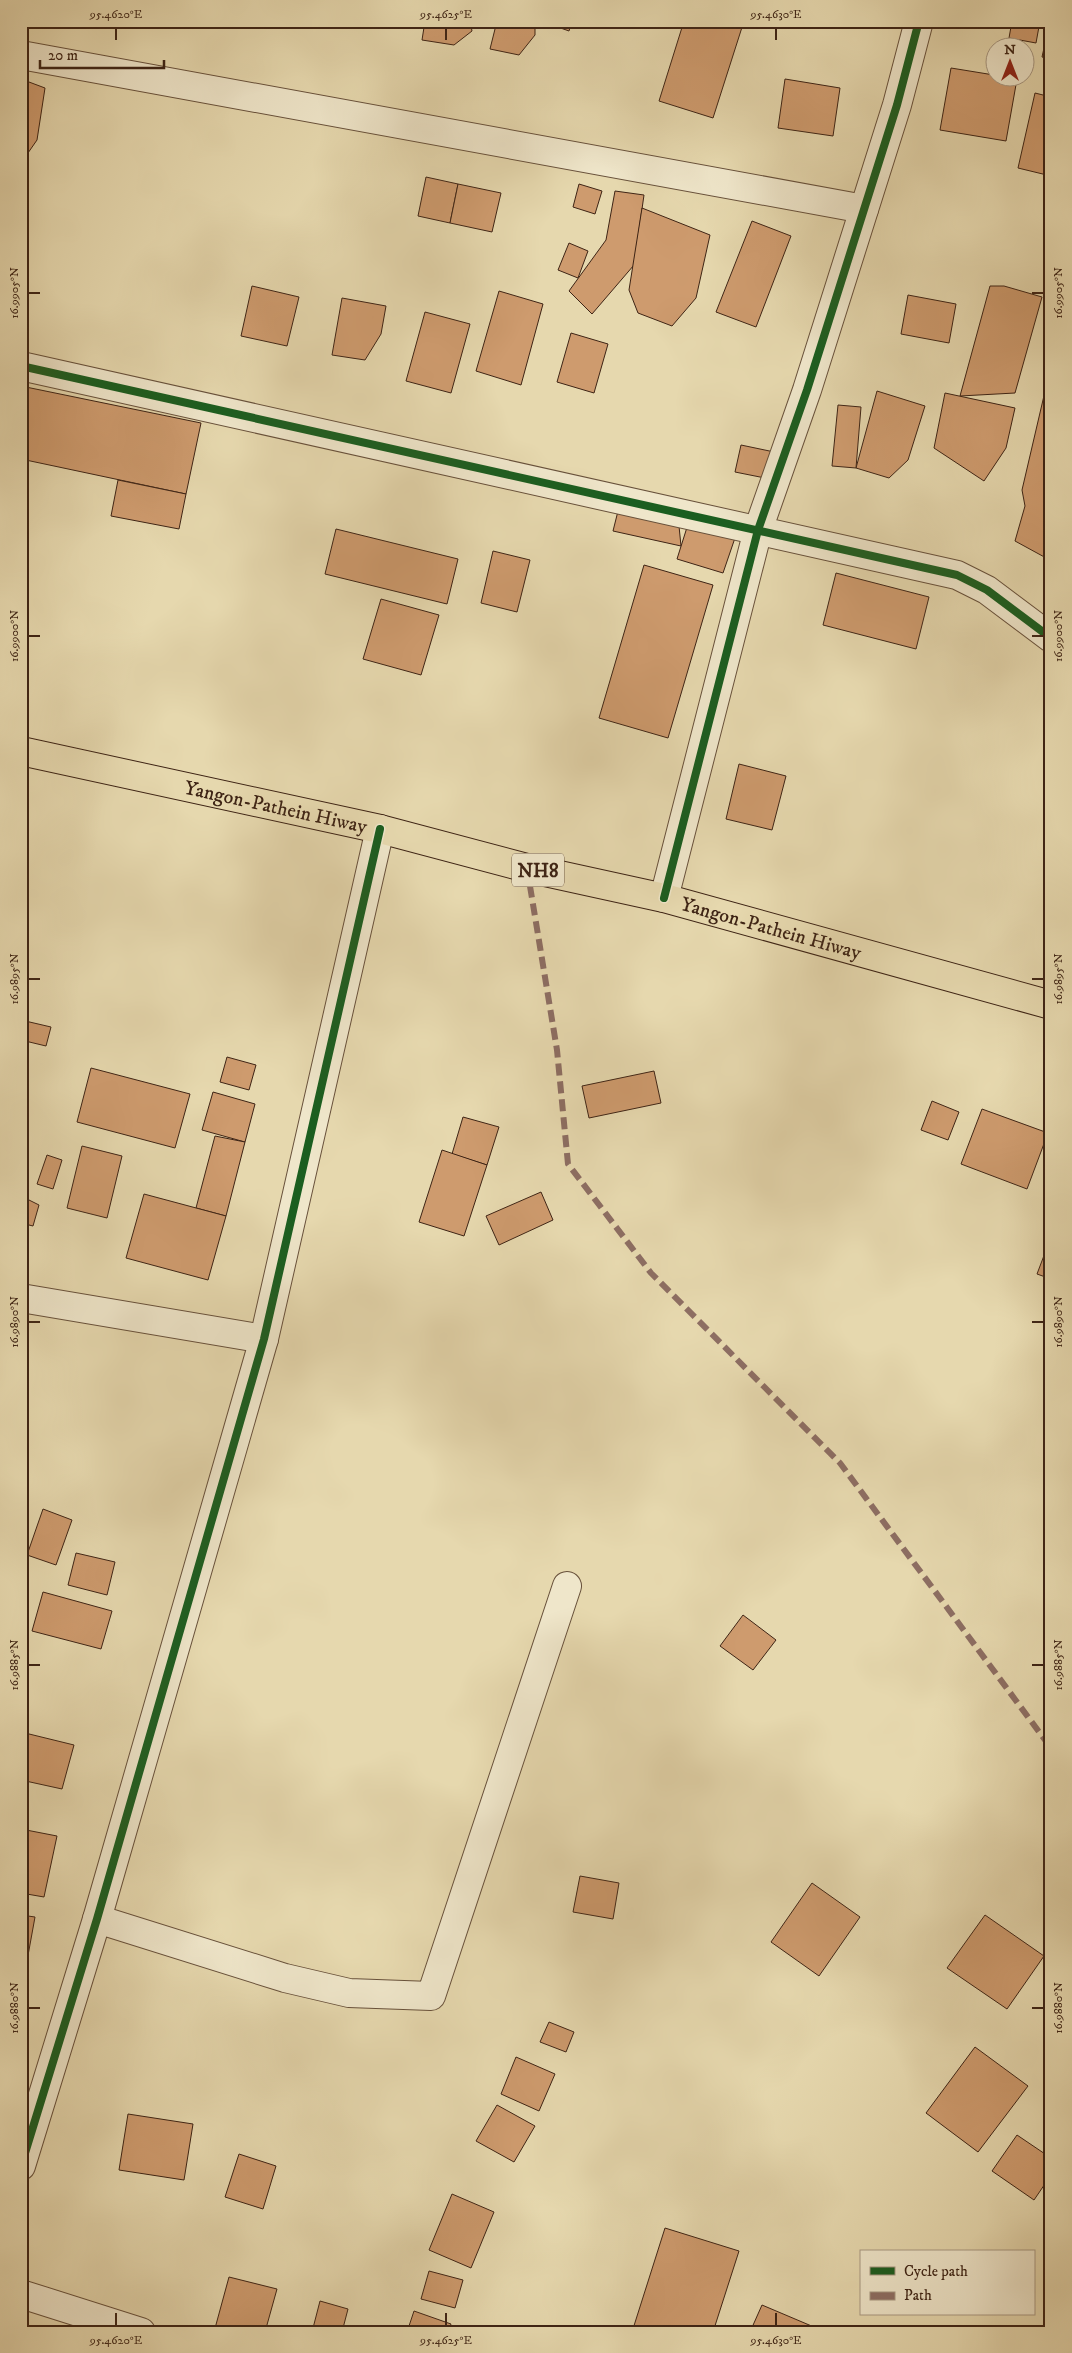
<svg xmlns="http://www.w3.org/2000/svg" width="1072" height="2353" font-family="'IM FELL DW Pica',serif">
<rect width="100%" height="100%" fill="#e6d8ae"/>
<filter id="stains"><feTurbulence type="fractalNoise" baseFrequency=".004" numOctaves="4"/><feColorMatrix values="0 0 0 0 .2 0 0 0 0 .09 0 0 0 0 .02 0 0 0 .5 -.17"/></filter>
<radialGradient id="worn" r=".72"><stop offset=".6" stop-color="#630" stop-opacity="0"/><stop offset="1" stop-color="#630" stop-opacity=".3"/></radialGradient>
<!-- building -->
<g fill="#ce9b6e" stroke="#3e2415">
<path d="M425 21H470L472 31 454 45 422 40Z"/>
<path d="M497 21H535V35L519 55 490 49Z"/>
<path d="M541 21H572L569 31Z"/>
<path d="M684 21H744L713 118 659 101Z"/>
<path d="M1012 21H1040L1036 43 1009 38Z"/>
<path d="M1050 21H1051V59L1042 57Z"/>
<path d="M951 68 994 75V78L1017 79 1006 141 940 130Z"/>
<path d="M21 79 45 88 37 140 21 163Z"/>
<path d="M785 79 840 88 833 136 778 128Z"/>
<path d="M1035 93 1051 97V176L1018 168Z"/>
<path d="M426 177 458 184 450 223 418 216Z"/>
<path d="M458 184 501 193 492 232 450 223Z"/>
<path d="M579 184 602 191 595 214 573 207Z"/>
<path d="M615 191 644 195 634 265 592 314 569 291 606 240Z"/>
<path d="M642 208 710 235 696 298 672 326 638 313 629 290Z"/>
<path d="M752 221 791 236 756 327 716 312Z"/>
<path d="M569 243 588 251 578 278 558 270Z"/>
<path d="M252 286 299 297 287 346 241 336Z"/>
<path d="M990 286H1004L1042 297 1015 393 960 396Z"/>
<path d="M499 291 543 304 521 385 476 371Z"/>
<path d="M908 295 956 304 949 343 901 334Z"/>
<path d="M342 298 386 306 381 334 365 360 332 355Z"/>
<path d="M425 312 470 324 451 393 406 381Z"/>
<path d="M571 333 608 344 594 393 557 382Z"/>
<path d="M21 386 201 423 186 494 21 459Z"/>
<path d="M1046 387 1051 388V553L1048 559 1015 541 1025 506 1022 490Z"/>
<path d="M877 391 925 406 908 460 889 478 856 468Z"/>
<path d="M945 393 1015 408 1006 448 984 481 934 448Z"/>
<path d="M838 405 861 407 856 468 832 466Z"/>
<path d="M741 445 779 453 765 478 735 472Z"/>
<path d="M118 480 186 494 179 529 111 516Z"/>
<path d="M620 503 678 516 681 546 613 531Z"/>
<path d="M689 521 736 535 723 573 677 559Z"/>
<path d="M336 529 458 559 447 604 325 574Z"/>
<path d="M493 551 530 560 517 612 481 603Z"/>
<path d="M644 565 713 585 668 738 599 718Z"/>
<path d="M836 573 929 597 916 649 823 625Z"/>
<path d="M381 599 439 615 421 675 363 659Z"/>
<path d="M739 764 786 776 772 830 726 819Z"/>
<path d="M21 1020 51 1027 46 1046 21 1040Z"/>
<path d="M227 1057 256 1065 249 1090 220 1082Z"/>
<path d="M91 1068 190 1094 175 1148 77 1122Z"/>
<path d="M654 1071 661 1103 589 1118 582 1086Z"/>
<path d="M213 1092 255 1104 245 1142 202 1130Z"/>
<path d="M932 1101 959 1112 948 1140 921 1130Z"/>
<path d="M982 1109 1048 1133 1027 1189 961 1164Z"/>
<path d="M463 1117 499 1127 487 1165 452 1154Z"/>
<path d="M215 1136 245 1142 226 1216 196 1208Z"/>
<path d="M82 1146 122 1156 107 1218 67 1208Z"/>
<path d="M442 1150 487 1165 464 1236 419 1222Z"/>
<path d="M47 1155 62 1160 53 1189 37 1184Z"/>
<path d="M541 1192 553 1220 499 1245 486 1216Z"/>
<path d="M144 1194 226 1216 208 1280 126 1258Z"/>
<path d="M21 1196 39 1205 33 1226 21 1223Z"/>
<path d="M1051 1237V1279L1037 1274Z"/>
<path d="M43 1509 72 1520 56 1565 27 1555Z"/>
<path d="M76 1553 115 1562 107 1595 68 1585Z"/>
<path d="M43 1592 112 1611 101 1649 32 1631Z"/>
<path d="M743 1615 776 1640 753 1670 720 1646Z"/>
<path d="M21 1732 74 1745 62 1789 21 1780Z"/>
<path d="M21 1829 57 1836 44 1897 21 1893Z"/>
<path d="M580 1876 619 1883 613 1919 573 1912Z"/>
<path d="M812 1883 860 1917 819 1976 771 1942Z"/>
<path d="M21 1915 35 1917 27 1961 21 1960Z"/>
<path d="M985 1915 1044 1956 1007 2009 947 1968Z"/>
<path d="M549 2022 574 2032 566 2052 540 2042Z"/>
<path d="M975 2047 1028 2086 978 2152 926 2113Z"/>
<path d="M516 2057 555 2074 539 2111 501 2094Z"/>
<path d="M497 2105 535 2126 514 2162 476 2141Z"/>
<path d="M128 2114 193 2124 184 2180 119 2170Z"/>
<path d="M1017 2135 1051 2158V2175L1034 2200 992 2171Z"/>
<path d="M239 2154 276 2166 263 2209 225 2197Z"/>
<path d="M452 2194 494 2212 471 2268 429 2250Z"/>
<path d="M665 2228 739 2251 713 2332H632Z"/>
<path d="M429 2271 463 2280 455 2308 421 2299Z"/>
<path d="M229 2277 277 2289 265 2332H214Z"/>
<path d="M320 2301 348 2309 342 2332H312Z"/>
<path d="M762 2305 821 2330V2332H750Z"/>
<path d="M414 2311 451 2324 448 2332H407Z"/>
</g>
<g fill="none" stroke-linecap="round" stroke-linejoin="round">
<!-- minor casing -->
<g stroke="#68513b" stroke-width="30">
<g id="minor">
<path d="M21 55 864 209"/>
<path d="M21 366 957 575 987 590 1051 638"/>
<path d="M664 898 758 530 807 390 897 105 919 21"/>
<path d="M21 1298 264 1339"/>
<path d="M97 1919 285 1978 349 1993 431 1996 567 1586"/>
<path d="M21 2166 97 1919 264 1339 380 829"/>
<path d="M21 2294 141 2332"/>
</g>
</g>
<!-- highway casing -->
<g stroke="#3e2415" stroke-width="30">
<g id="highway">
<path id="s1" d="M21 751 380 829 527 868 664 898 1051 1005"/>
</g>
</g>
<!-- minor -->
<use href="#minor" stroke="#efe6ca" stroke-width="28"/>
<!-- highway -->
<use href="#highway" stroke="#e6d8ae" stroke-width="28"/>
<!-- quiet -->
<path stroke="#8d6e63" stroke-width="6" stroke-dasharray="12 6" stroke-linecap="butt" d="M527 868 557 1050 568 1164 651 1273 840 1463 1051 1748"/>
<!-- cycleway casing -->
<g stroke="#efe6ca" stroke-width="11">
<g id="cycleway">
<path d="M21 366 957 575 987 590 1051 638"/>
<path d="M664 898 758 530 807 390 897 105 919 21"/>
<path d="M21 2166 97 1919 264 1339 380 829"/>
</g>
</g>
<!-- cycleway -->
<use href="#cycleway" stroke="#1b5e20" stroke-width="8"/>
</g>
<!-- ticks -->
<path fill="none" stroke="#3e2415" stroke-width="2" d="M116 28V40M446 28V40M776 28V40M28 293H40M1032 293H1044M28 636H40M1032 636H1044M28 979H40M1032 979H1044M28 1322H40M1032 1322H1044M28 1665H40M1032 1665H1044M28 2008H40M1032 2008H1044M116 2313V2326M446 2313V2326M776 2313V2326"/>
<g text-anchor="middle" stroke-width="4" stroke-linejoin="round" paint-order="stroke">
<!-- shield labels -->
<rect fill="#efe6ca" stroke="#735e4b" stroke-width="1" x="512" y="853.5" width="52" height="33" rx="4"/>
<g font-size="19" font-weight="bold" fill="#3e2415">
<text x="538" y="877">NH8</text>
</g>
<!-- street labels -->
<g font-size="20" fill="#3e2415" stroke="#efe6ca">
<text dy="7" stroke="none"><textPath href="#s1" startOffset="261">Yangon-Pathein Hiway</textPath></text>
<text dy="7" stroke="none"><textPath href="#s1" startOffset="771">Yangon-Pathein Hiway</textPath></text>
</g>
</g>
<!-- margin -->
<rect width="1072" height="2353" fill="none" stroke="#e6d8ae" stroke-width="55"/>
<!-- legend -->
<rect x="860" y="2250" width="175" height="65" fill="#efe6ca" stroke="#a89882"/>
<rect x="870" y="2267" width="25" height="8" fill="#1b5e20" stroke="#a89882"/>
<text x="904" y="2276" font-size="15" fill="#3e2415">Cycle path</text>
<rect x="870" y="2292" width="25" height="8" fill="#8d6e63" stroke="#a89882"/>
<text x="904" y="2300" font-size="15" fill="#3e2415">Path</text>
<!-- north arrow -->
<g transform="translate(1010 62)"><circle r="24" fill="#efe6ca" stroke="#a89882"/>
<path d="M0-4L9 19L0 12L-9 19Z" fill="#8f2418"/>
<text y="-8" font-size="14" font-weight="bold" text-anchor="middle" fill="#3e2415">N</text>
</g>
<!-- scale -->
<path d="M40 60v8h124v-8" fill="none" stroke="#3e2415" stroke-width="2.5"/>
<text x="48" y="60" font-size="15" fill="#3e2415" stroke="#efe6ca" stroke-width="4" paint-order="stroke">20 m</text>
<rect x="28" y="28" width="1016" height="2298" fill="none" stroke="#3e2415" stroke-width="2"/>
<g font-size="12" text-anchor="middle" fill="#3e2415">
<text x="116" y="18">95.4620°E</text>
<text x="446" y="18">95.4625°E</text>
<text x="776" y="18">95.4630°E</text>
<text transform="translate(14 293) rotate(-90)" y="4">16.9905°N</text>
<text transform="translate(1058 293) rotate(-90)" y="4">16.9905°N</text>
<text transform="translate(14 636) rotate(-90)" y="4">16.9900°N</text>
<text transform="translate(1058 636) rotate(-90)" y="4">16.9900°N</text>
<text transform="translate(14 979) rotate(-90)" y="4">16.9895°N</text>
<text transform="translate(1058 979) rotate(-90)" y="4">16.9895°N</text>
<text transform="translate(14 1322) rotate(-90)" y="4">16.9890°N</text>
<text transform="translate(1058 1322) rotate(-90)" y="4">16.9890°N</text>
<text transform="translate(14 1665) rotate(-90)" y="4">16.9885°N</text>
<text transform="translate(1058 1665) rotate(-90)" y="4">16.9885°N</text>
<text transform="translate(14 2008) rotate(-90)" y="4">16.9880°N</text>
<text transform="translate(1058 2008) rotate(-90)" y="4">16.9880°N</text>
<text x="116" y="2344">95.4620°E</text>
<text x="446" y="2344">95.4625°E</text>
<text x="776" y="2344">95.4630°E</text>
</g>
<rect width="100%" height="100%" filter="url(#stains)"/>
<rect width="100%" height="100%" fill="url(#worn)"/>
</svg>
